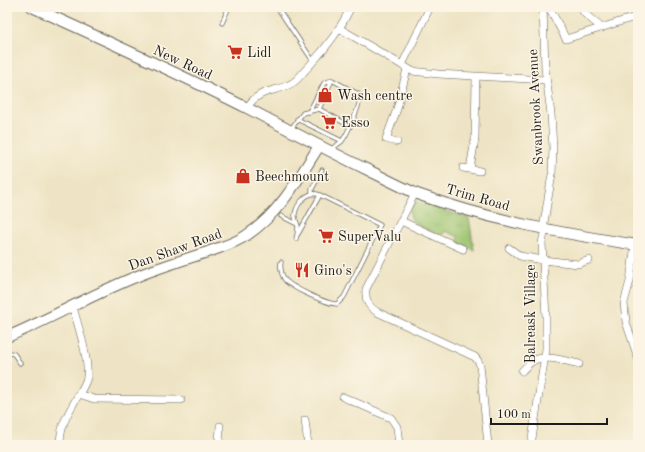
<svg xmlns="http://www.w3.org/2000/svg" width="645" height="452" font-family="'Old Standard TT',serif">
<defs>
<pattern id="grass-tufts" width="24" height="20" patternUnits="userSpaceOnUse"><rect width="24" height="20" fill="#9bc36e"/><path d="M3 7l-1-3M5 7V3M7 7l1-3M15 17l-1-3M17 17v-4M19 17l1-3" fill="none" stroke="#85a75f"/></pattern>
</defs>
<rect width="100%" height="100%" fill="#fcf5e5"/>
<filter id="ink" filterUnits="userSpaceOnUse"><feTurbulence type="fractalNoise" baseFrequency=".025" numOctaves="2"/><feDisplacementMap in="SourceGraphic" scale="8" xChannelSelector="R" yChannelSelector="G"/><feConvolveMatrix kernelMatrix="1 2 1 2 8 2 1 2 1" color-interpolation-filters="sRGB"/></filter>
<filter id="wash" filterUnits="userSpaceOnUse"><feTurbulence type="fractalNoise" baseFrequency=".012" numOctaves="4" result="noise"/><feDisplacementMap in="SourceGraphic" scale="16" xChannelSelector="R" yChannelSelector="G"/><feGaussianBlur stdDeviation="0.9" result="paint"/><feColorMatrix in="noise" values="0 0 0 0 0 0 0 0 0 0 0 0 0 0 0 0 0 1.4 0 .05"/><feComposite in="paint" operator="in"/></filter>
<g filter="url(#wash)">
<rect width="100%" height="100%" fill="#eee4c5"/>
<!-- grass -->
<path fill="url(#grass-tufts)" stroke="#5c7045" d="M415 201 469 218 474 250 457 242 459 237 445 231 442 236C427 229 398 222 415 201Z"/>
</g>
<g filter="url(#ink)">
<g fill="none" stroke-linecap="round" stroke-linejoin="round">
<!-- lane casing -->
<g stroke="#666257" stroke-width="5">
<g id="lane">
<path d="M277 7 313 61"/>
<path d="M222 23 229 7"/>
<path d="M7 31 8 32"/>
<path d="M319 109 332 80 360 95C362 102 347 135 342 141 340 143 337 145 334 147L336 152"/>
<path d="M309 112 324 83 332 80"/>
<path d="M297 119 342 141"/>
<path d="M293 130V126L303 113 319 109 350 126"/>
<path d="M312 193V189L322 170"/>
<path d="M281 216 297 224"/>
<path d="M298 234 320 195"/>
<path d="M281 262C280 269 281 274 285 280 292 288 327 304 337 304L344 297 380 225 320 195C308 190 297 203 295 214 294 218 297 222 298 226 298 231 297 235 296 239"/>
<path d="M7 352 14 354 20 363"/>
</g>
</g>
<!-- street casing -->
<g stroke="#666257" stroke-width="8">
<g id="street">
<path d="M543 7 545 68 551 114 553 148 552 174 543 229"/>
<path d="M549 7 566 39 638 16"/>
<path d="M580 7 585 14 602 28"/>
<path d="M339 28 412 71 438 74 546 80"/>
<path d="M402 65 430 7"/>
<path d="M247 108C259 87 278 93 294 82 300 77 305 70 311 64 327 47 341 28 351 7"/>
<path d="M397 142 386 139 397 109 407 69"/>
<path d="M463 168 480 171"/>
<path d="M470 169 475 139 476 77"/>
<path d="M415 193 366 289C365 300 368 306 377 312L475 357 478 361 480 365 488 445"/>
<path d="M401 221 463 249"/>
<path d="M635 244 630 281 624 303 626 322 638 358"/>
<path d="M509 248 520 256 543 260 578 264 589 260"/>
<path d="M73 307C78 326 89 358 87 377 86 383 82 389 79 394L94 399 181 400"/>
<path d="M522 371C526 367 529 363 534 360 547 355 566 361 579 364"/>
<path d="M343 397 391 418 397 427 399 445"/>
<path d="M305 420 308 445"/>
<path d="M60 445C60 424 69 412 79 394"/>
<path d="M219 445 220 426"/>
<path d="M531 445 546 349V317L542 243 545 229"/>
</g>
</g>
<!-- secondary casing -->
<g stroke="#666257" stroke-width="12">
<g id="secondary">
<path d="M32 7C105 40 178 73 249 109 289 130 329 151 370 171 386 179 403 188 420 195 490 220 564 234 638 245"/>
<path d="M7 337C55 317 99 290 148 272 168 265 188 258 208 252 221 247 236 243 247 235 279 214 299 178 319 146"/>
</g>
</g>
<!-- lane -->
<use href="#lane" stroke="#fff" stroke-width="3.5"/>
<!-- street -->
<use href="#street" stroke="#fff" stroke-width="7"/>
<!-- secondary -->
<use href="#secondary" stroke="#fff" stroke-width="10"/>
</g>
</g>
<!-- icons -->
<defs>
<g id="supermarket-bare" transform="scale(1.2)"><path d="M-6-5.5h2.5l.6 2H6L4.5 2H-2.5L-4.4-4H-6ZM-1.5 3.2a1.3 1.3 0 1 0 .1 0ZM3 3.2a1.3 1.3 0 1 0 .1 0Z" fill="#c8321e" stroke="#fcf5e5" stroke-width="2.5" paint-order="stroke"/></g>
<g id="shop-bare" transform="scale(1.2)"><path d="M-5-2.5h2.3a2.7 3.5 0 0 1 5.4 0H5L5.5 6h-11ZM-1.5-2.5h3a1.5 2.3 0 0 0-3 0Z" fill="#c8321e" stroke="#fcf5e5" stroke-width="2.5" paint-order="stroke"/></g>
<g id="restaurant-bare" transform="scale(1.2)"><path d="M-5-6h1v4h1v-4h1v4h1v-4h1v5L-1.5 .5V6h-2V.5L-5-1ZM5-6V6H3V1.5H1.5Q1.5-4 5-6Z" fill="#c8321e" stroke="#fcf5e5" stroke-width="2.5" paint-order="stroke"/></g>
</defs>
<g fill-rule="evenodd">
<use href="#supermarket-bare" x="235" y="52"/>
<use href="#shop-bare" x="325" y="95"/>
<use href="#supermarket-bare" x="329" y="122"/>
<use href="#shop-bare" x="243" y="176"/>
<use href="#supermarket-bare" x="326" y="236"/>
<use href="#restaurant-bare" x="302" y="270"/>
</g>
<g text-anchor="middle" stroke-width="3" stroke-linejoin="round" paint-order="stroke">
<!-- poi labels -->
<g font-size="14" fill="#1c1c1c" stroke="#fcf5e5" text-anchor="start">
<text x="247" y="57">Lidl</text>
<text x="337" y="100">Wash centre</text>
<text x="341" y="127">Esso</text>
<text x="255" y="181">Beechmount</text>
<text x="338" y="241">SuperValu</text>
<text x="314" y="275">Gino's</text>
</g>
<!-- street labels -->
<g font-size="14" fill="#1c1c1c" stroke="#fcf5e5">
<text transform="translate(183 62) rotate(25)" y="5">New Road</text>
<text transform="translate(535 107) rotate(-93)" y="5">Swanbrook Avenue</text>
<text transform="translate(478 197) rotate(16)" y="5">Trim Road</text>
<text transform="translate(175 249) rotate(-20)" y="5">Dan Shaw Road</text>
<text transform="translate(530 314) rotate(-90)" y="5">Balreask Village</text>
</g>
</g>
<!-- margin -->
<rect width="645" height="452" fill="none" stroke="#fcf5e5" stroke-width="24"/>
<!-- scale -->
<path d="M491 418v6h116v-6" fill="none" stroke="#1c1c1c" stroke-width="2"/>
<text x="497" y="418" font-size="12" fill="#1c1c1c" stroke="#fcf5e5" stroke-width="3" paint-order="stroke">100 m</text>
</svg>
